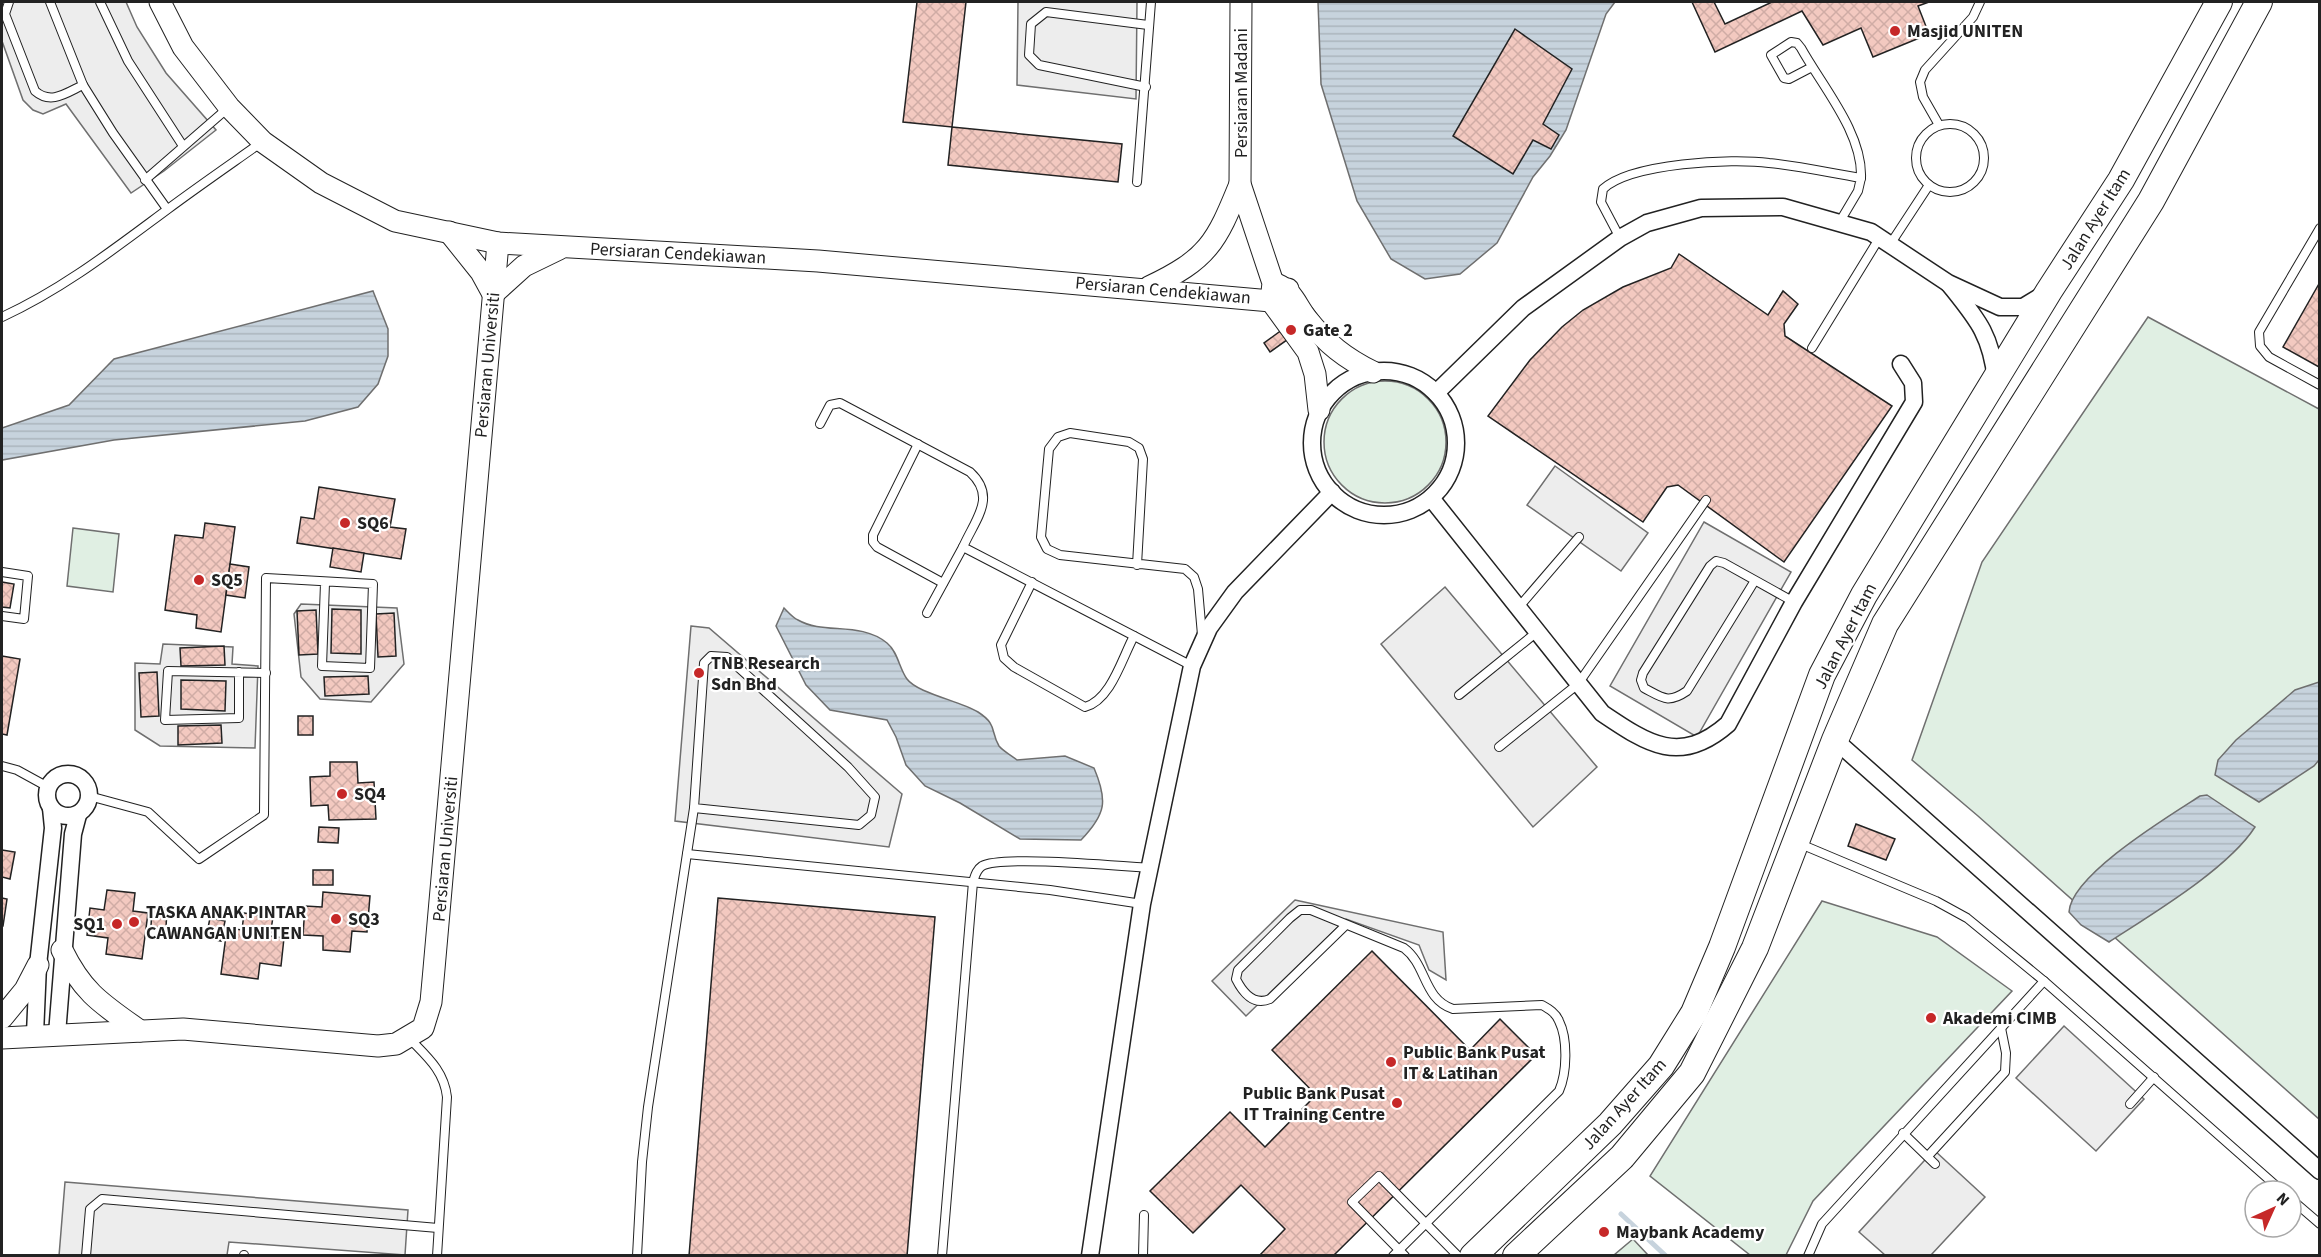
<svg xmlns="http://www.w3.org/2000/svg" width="2321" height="1257" font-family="'Source Sans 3',sans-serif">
<defs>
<pattern id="water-rules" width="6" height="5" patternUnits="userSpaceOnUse" patternTransform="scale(1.5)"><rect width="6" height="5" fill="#c7d3dd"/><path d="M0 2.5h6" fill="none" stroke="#abb5bd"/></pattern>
<pattern id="building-cross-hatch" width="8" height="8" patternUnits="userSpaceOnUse" patternTransform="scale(1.5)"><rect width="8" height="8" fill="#f3c9c0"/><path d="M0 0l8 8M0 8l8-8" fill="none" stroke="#d0aca5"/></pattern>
</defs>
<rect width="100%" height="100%" fill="#fff"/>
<!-- green -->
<g fill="#e0efe3" stroke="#6f6f6f" stroke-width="1.5">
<path d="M2148 317 2319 409V1119L1978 816 1912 760 1982 562Z"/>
<circle cx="1385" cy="442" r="61"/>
<path d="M73 528 119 534 113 592 67 586Z"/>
<path d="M1822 901 1937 937 2012 991 1813 1201 1786 1255H1750L1650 1176Z"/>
<path d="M1633 1239 1648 1255H1614Z"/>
</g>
<!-- parking -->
<g fill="#ededed" stroke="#6f6f6f" stroke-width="1.5">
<path d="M2 2H126L137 27 166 73 216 130 164 171 131 193 66 104 43 114 33 110 23 100 2 41Z"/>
<path d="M1018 2H1137L1136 99 1017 85Z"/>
<path d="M1555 466 1648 533 1621 571 1527 505Z"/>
<path d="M1704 522 1791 572 1697 737 1610 686Z"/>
<path d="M1445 587 1597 767 1533 827 1381 644Z"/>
<path d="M301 604 397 608 404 664 371 702 320 699 301 677 294 614Z"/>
<path d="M691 626 709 628 902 794 889 847 675 821Z"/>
<path d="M163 644 233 647 232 664 258 666 255 748 160 746 135 730V663L160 664Z"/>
<path d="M1295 900 1443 932 1446 980 1429 970 1419 945 1346 919 1246 1016 1212 981Z"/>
<path d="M2064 1026 2144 1099 2096 1151 2016 1078Z"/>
<path d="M1934 1150 1985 1197 1931 1255H1885L1859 1232Z"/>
<path d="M65 1182 408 1210 405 1255 229 1242 227 1255 59 1256Z"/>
</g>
<!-- water -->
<g fill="url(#water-rules)" stroke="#6f6f6f" stroke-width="1.5">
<path d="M1318 2H1615L1606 14 1566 130 1550 156 1533 177 1497 243 1460 274 1425 279 1391 259 1357 201 1321 84Z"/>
<path d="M373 291 388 329V356L378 384 358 407 305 421 114 440 2 460V428L69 405 114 359Z"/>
<path d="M784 608C788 612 793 618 798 620 824 635 860 621 887 643 898 652 899 668 907 679 917 693 960 701 978 712 998 725 990 731 999 746 1003 751 1012 756 1017 760L1065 756 1094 768C1108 801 1106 814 1081 840L1020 839 960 803 925 786 906 765 896 737 887 720 830 710 806 685 776 626Z"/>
<path d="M2319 682V760L2314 766 2259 802 2215 775 2218 760 2236 740 2295 690Z"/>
<path d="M2207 795 2255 827C2228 869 2152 914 2109 942L2081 925 2069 912C2071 875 2169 816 2200 796Z"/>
</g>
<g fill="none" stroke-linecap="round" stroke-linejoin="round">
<!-- stream -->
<path stroke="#c7d3dd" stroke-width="5" d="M1621 1214 1666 1256"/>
</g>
<!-- building -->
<g fill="url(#building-cross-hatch)" stroke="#222" stroke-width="1.5">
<path d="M917 2H966L952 127 903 122Z"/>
<path d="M1692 2H1714L1725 24 1772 2H1929L1918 6 1929 34 1873 57 1861 28 1823 45 1802 11 1715 52Z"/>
<path d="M1515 29 1572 69 1543 124 1559 135 1551 149 1533 140 1513 174 1453 136Z"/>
<path d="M952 127 1122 144 1118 182 948 165Z"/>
<path d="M1679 254 1768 315 1783 291 1798 304 1784 324 1785 336 1892 406 1784 562 1678 485 1667 487 1643 522 1488 416 1530 360 1562 327 1583 310 1623 287 1671 268Z"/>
<path d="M2320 282V367H2319L2283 347Z"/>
<path d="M1312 308 1319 317 1270 352 1264 343Z"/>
<path d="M319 487 395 499 390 527 406 529 401 559 297 543 301 517 314 519Z"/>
<path d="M205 523 235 527 221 632 196 628 197 615 165 610 175 535 203 538Z"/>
<path d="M333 548 364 553 361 572 330 567Z"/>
<path d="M230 564 249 567 245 598 226 595Z"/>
<path d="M2 582 14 584 10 608 2 607Z"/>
<path d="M332 609 361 610V654L331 653Z"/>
<path d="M316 610 318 654 299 655 297 611Z"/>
<path d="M394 613 396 656 378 657 376 614Z"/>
<path d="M224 646 225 665 181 666 180 648Z"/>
<path d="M2 656 20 659 7 735 2 734Z"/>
<path d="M157 672 159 716 141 717 139 673Z"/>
<path d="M368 676 369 694 325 696 324 677Z"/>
<path d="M181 680 226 681 225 711 181 709Z"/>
<rect x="298" y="716" width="15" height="19"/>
<path d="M221 725 222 743 178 745V726Z"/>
<path d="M330 762H357L358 783 374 782 376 819 329 820 328 805 311 806 310 777 330 776Z"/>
<path d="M1856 824 1895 839 1886 860 1848 846Z"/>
<path d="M319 827 339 828 338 843 318 842Z"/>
<path d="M2 850 15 852 10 879 2 877Z"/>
<rect x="313" y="870" width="20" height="15"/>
<path d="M107 890 135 893 133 911 148 913 142 959 106 954 108 938 87 935 90 908 104 910Z"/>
<path d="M323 892 370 896 367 932 352 931 350 952 323 950V936L303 935 305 906 322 907Z"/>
<path d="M2 898 7 899 3 926H2Z"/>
<path d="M718 898 935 917 907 1256H689Z"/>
<path d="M152 907 167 908 166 928 151 927Z"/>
<path d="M244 913 273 917 270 936 284 938 281 966 260 963 258 979 221 974 227 928 242 930Z"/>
<path d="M210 918 225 921 221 941 206 938Z"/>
<path d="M1372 951 1470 1050 1500 1019 1536 1055 1333 1256H1259L1285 1229 1241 1185 1193 1233 1150 1191 1230 1112 1265 1147 1316 1095 1272 1050Z"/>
</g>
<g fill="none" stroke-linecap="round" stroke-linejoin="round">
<!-- service casing -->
<g stroke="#222" stroke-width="10">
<g id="service">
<path d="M9 2 5 14 35 91C51 105 66 93 83 85"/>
<path d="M50 2 83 85 113 133 167 209"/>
<path d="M100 2 128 61 183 146"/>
<path d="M1812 67 1789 79 1784 78 1771 55 1791 42 1797 43 1801 48C1822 86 1863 133 1861 178"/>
<path d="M1146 87 1039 65 1029 55 1031 24 1046 12 1148 25"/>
<circle cx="1950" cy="158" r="34"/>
<path d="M1939 125 1923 97 1920 82 1925 70 1973 17 1980 2"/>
<path d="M145 180 229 107"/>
<path d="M1137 182 1151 2"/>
<path d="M2320 228 2259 332 2260 346 2269 357 2320 385"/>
<path d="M1620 238 1601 202 1603 189C1631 163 1732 158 1769 163 1800 166 1830 173 1861 178L1858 191 1839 223"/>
<path d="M1891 243 1929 185"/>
<path d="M2 317C63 289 114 249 168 209 199 186 231 164 262 142"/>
<path d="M1812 348 1880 237"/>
<path d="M820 424 830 405 840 403 970 472C997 497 976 518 963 547L1192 666"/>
<path d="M918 444 873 535V542L877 547 943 583"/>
<path d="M1137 565 1143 459 1139 448 1129 442 1070 433 1058 437 1049 449 1041 537 1047 549 1060 555 1185 569 1194 577 1198 589 1202 635"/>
<path d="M2 572 28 576 24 619 2 616"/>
<path d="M1032 582 1001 645 1004 658 1014 667 1085 707C1111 700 1122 658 1134 636"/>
<path d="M1754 582 1687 691C1668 704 1663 698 1644 688L1641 680 1643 673 1710 566 1716 561 1724 563 1794 602"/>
<path d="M1518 608 1579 537"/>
<path d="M927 613 963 547"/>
<path d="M711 656 727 657 848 767 875 797 871 815 859 825 694 808 704 663Z"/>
<path d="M239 672V718L165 720 168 671 266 673"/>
<path d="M1459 695 1537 632"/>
<path d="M1499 747 1578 684 1706 500"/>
<path d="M2 766 17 770 48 787"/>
<path d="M89 796 148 812 199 859 264 815 266 578 373 584 370 668 322 666 325 583"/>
<path d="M1798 843 1936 901 1967 918 2044 981 2282 1191"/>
<path d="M687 854 1050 890 1142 904"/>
<path d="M1346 925 1270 999C1254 1006 1243 993 1236 979L1238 970 1290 918 1300 910H1311L1404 948C1427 965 1423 999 1453 1009L1542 1005C1549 1009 1556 1013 1559 1021 1568 1039 1567 1073 1559 1091L1393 1256"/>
<path d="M408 1037C426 1056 444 1070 447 1097L437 1256"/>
<path d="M2130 1104 2154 1077"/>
<path d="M1903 1133 1935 1164"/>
<path d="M1928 1156 2005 1072 2006 1053 2001 1028"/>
<path d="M2291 1199 2320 1224"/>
<path d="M86 1256 90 1209 102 1199 438 1228"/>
<path d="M244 1256V1255"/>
<path d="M637 1256 642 1162 648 1107 694 808"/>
<path d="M942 1256 973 882C975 876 976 870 982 866 1001 855 1121 866 1149 868"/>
<path d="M1143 1256 1144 1215"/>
<path d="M1405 1256 1352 1202 1379 1176 1458 1256"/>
<path d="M1808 1256 1822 1224 2044 981"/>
</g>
</g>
<!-- minor casing -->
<g stroke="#222" stroke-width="19">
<g id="minor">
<path d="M1949 284C1977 319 1991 334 1996 380"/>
<circle cx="1384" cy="443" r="72"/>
<path d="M1436 393 1523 308 1620 238 1647 223 1701 208 1783 207 1871 232 1948 283 2000 307H2023L2043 295"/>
<path d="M1431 498 1602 713C1648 744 1680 766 1728 724L1794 602 1914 402 1913 383 1901 364"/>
<path d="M1835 740 2320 1171"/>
<circle cx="68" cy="795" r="21"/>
<path d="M35 1034 38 965 53 828 51 808"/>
<path d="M57 1034 73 834 78 815"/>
<path d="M1090 1256 1142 904 1192 666 1209 628 1235 592 1332 492"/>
</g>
</g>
<!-- tertiary casing -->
<g stroke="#222" stroke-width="23">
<g id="tertiary">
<path d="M160 2 183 47 229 107 263 142 321 183 395 221 498 243 818 261 1271 301 1288 289"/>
<path d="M1241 2 1240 184 1273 283 1271 301 1308 352 1315 374 1319 410"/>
<path d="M449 232 481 272 493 294"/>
<path d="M1276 284C1293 291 1296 305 1307 319 1327 344 1345 358 1373 372"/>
<path d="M1149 287C1208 259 1216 243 1240 184"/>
<path d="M493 294 524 266 559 249"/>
<path d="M62 950C83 993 102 1004 140 1031"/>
<path d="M2 1018 25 990 38 965"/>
<path d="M2 1038 183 1029 378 1046 396 1044 423 1028 431 1002 434 969 498 243"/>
</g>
</g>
<!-- primary casing -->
<g stroke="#222" stroke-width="28">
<g id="primary">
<path d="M1473 1256 1610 1124 1661 1066 1694 1013 1722 947 1822 675 1864 595 2049 291 2121 180 2219 2"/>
<path d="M1516 1256 1622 1157 1692 1073 1755 948 1835 740 1885 624 2151 201 2259 2"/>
</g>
</g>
<!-- service -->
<use href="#service" stroke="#fff" stroke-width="8"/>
<!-- minor -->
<use href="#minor" stroke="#fff" stroke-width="16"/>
<!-- tertiary -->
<use href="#tertiary" stroke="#fff" stroke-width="21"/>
<!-- primary -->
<use href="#primary" stroke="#fff" stroke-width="26"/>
</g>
<!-- markers -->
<g fill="#c62828" stroke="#fff" stroke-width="2">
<circle cx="1895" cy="31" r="6"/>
<circle cx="1291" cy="330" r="6"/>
<circle cx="345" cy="523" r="6"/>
<circle cx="199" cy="580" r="6"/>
<circle cx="699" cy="673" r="6"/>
<circle cx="342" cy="794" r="6"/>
<circle cx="336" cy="919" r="6"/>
<circle cx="134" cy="922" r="6"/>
<circle cx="117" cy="924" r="6"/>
<circle cx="1931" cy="1018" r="6"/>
<circle cx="1391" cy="1062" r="6"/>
<circle cx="1397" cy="1103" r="6"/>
<circle cx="1604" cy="1232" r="6"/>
</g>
<g text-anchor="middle" stroke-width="4.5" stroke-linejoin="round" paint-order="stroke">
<!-- poi labels -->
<g font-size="18" font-weight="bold" fill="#222" stroke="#fff" text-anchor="start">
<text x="1907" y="37">Masjid UNITEN</text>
<text x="1303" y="336">Gate 2</text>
<text x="357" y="529">SQ6</text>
<text x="211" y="586">SQ5</text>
<text x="711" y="669">TNB Research<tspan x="711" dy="21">Sdn Bhd</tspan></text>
<text x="354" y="800">SQ4</text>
<text x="146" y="918">TASKA ANAK PINTAR<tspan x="146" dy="21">CAWANGAN UNITEN</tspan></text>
<text x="348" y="925">SQ3</text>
<text x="105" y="930" text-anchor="end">SQ1</text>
<text x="1943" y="1024">Akademi CIMB</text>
<text x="1403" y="1058">Public Bank Pusat<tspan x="1403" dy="21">IT &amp; Latihan</tspan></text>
<text x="1385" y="1099" text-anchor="end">Public Bank Pusat<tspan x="1385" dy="21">IT Training Centre</tspan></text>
<text x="1616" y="1238">Maybank Academy</text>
</g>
<!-- street labels -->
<g font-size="18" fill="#222" stroke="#fff">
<text transform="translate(1241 93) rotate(-90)" y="6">Persiaran Madani</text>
<text transform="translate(2095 219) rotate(-58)" y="6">Jalan Ayer Itam</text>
<text transform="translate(678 253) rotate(3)" y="6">Persiaran Cendekiawan</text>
<text transform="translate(1163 290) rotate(5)" y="6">Persiaran Cendekiawan</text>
<text transform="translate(487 365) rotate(-85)" y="6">Persiaran Universiti</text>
<text transform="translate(1845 636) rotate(-63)" y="6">Jalan Ayer Itam</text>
<text transform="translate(445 849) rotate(-85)" y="6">Persiaran Universiti</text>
<text transform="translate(1624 1104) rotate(-48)" y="6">Jalan Ayer Itam</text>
</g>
</g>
<!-- border -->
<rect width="2321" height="1257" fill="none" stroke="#222222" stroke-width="6"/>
<!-- north arrow -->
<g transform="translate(2273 1209) rotate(45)"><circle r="28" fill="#ffffff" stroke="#a7a7a7" stroke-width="1.5"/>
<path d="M0-4.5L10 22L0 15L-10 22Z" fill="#c62828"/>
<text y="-9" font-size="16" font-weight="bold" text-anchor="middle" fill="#222222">N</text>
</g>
</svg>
